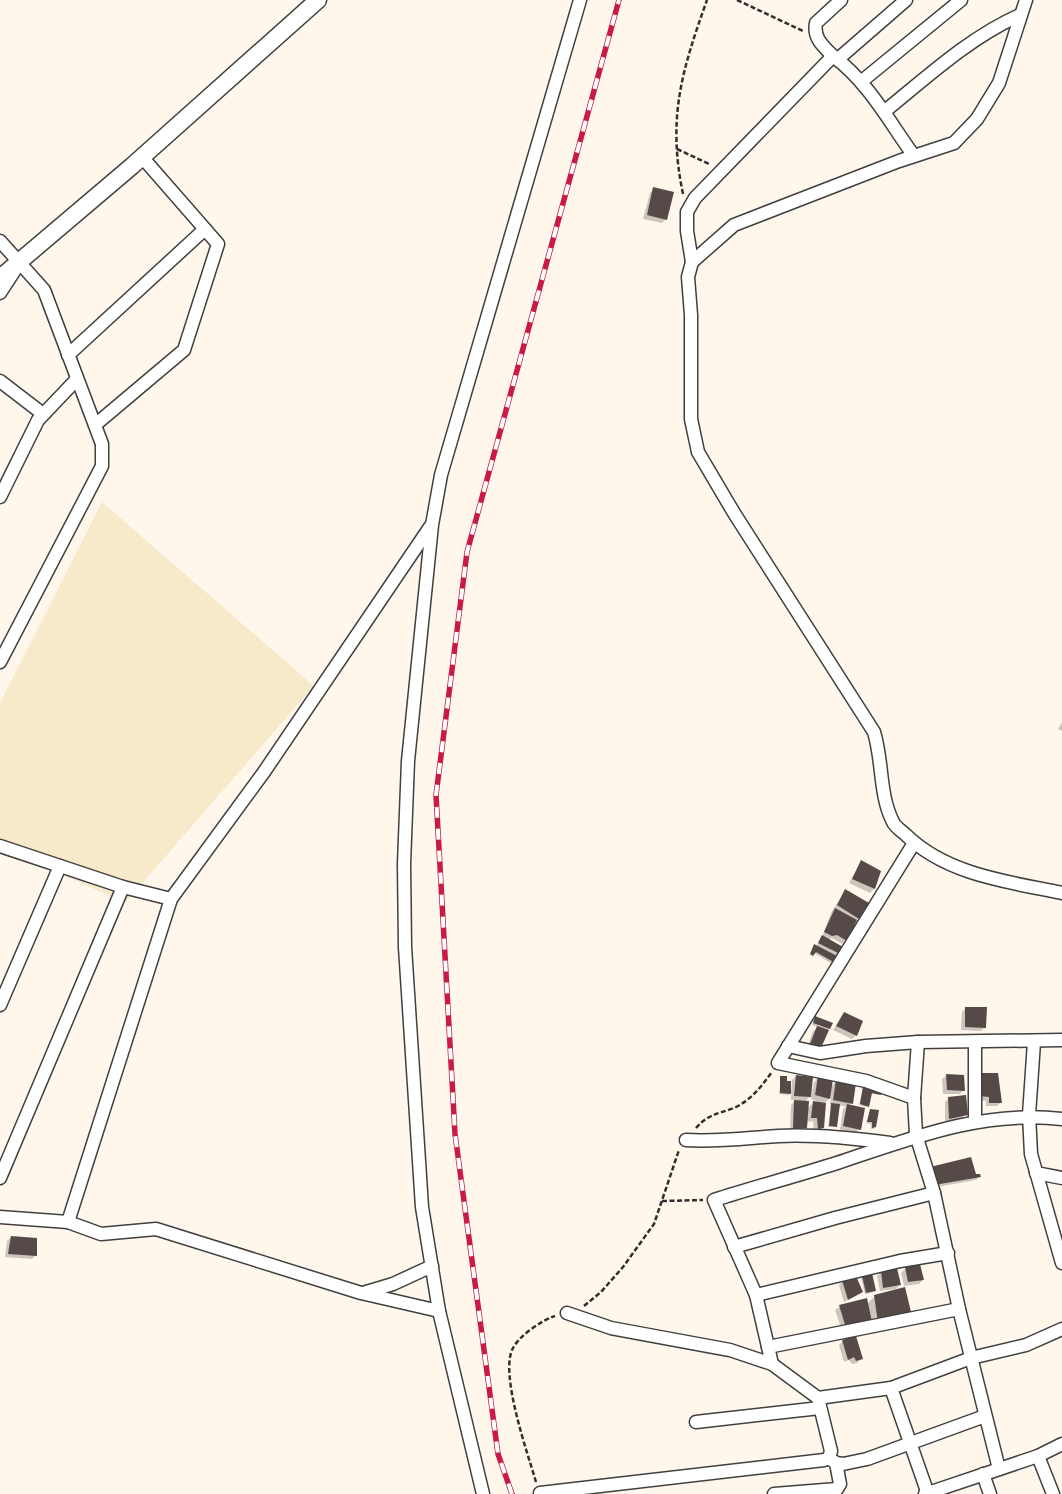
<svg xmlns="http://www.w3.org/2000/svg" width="1062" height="1494" font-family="'Crimson Pro',serif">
<rect width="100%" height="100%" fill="#fff7ec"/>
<!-- farmland -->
<path fill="#f7eaca" d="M102 502 314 686 125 903 0 846V703Z"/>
<!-- shadow -->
<g fill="#0003">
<path d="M654 189 666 219 662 223 643 219 650 193Z"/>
<path d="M1062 722V731L1058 729Z"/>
<path d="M861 862 879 872 874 889 870 893 849 883Z"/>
<path d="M845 891 858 918 842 944 832 938 828 940 839 953 835 957 834 965 814 953 810 956 822 937 831 913Z"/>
<path d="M966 1008 985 1027 981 1031 961 1030 962 1012Z"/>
<path d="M844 1014 856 1035 852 1039 833 1030Z"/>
<path d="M814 1019 829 1028 820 1048H807L813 1031 818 1027 812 1025Z"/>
<path d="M796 1076 810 1097 804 1102 807 1109 813 1103 823 1104 811 1099 814 1082 818 1078 831 1087 836 1081 851 1103 849 1106 859 1129 856 1133 840 1130 843 1109 846 1107 839 1105 836 1126 828 1127 832 1104H830L831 1097 825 1103 823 1128 819 1132H814L813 1121 807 1122 806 1128 802 1132 790 1131 791 1105 796 1100H791L792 1080Z"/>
<path d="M946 1076 964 1090 960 1094H943L942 1079Z"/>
<path d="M781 1077 792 1091 788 1095 779 1094Z"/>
<path d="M976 1078 1001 1102 997 1106H986V1101L975 1100Z"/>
<path d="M863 1088 880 1095 871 1094 866 1107 859 1105Z"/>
<path d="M949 1098 966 1114 962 1118 945 1122V1102Z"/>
<path d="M870 1111 875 1127 874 1129H871V1124L866 1123Z"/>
<path d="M970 1159 975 1175 980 1176 976 1180 931 1188Z"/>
<path d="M11 1237 36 1255 32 1259 5 1257 7 1241Z"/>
<path d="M919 1265 923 1280 919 1284 904 1286 901 1273 905 1269Z"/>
<path d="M881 1272 899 1285 896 1289 880 1291 877 1276Z"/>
<path d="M863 1277 875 1291 873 1292 865 1294 861 1278Z"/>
<path d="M842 1282 861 1292 844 1302 839 1285Z"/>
<path d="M875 1296 911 1315 842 1331 835 1310 839 1307 866 1299 867 1304Z"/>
<path d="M843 1341 861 1359 857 1363 852 1364 849 1360 844 1362 839 1345Z"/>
</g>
<!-- building -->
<g fill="#564a48">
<path d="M653 187 674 192 667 220 647 215Z"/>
<path d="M861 860 881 871 875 889 852 879Z"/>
<path d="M845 889 869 903 859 919 837 905Z"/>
<path d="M835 908 857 920 847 941 837 935 832 936 824 932Z"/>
<path d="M822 935 843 947 840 954 818 943Z"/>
<path d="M814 944 839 957 837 964 816 952 813 956 810 954Z"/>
<path d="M965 1007H987L986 1028 965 1027Z"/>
<path d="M844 1012 863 1021 857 1036 836 1026Z"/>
<path d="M815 1016 833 1023 830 1029 813 1023Z"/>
<path d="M817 1026 829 1030 821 1048 810 1044Z"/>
<path d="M979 1073H998L1002 1103H989V1097L978 1096Z"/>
<path d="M946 1074 964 1075 965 1091 947 1090Z"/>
<path d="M796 1075 813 1077 811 1097 794 1096Z"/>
<path d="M780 1076H787V1081H791V1094L780 1093Z"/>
<path d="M818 1076 833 1079 830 1099 815 1095Z"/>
<path d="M836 1080 856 1083 853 1104 833 1100Z"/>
<path d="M863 1086 882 1092 881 1095 872 1093 869 1107 860 1104Z"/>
<path d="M966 1095 968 1115 949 1119 948 1097Z"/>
<path d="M794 1100 809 1101 807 1128H793Z"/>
<path d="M813 1101 826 1103 824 1128 818 1129 817 1118H811Z"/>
<path d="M831 1103 840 1104 837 1127 829 1126Z"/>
<path d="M847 1104 865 1108 861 1130 843 1126Z"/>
<path d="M870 1109 879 1110 876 1127 872 1128V1122H867Z"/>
<path d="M971 1157 976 1174H980L981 1177 934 1185 930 1167Z"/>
<path d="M11 1236 37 1238V1256L8 1254Z"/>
<path d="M920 1264 924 1280 908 1282 905 1267Z"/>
<path d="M897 1268 901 1285 883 1288 881 1271Z"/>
<path d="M872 1273 876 1291 866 1293 862 1276Z"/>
<path d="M856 1276 863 1292 848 1300 842 1280Z"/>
<path d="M905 1287 912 1316 878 1323 874 1295Z"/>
<path d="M867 1298 872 1322 846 1328 839 1305Z"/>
<path d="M856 1336 863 1359 856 1361 854 1357 848 1360 842 1340Z"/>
</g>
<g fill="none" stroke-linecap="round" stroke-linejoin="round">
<!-- minor casing -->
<g stroke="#404040" stroke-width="15">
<g id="minor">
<path d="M1026 0 999 83 977 119 954 143 899 161 734 225 692 262 688 277 691 315V419L698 452 734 513 874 732C883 761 879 795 893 822 895 827 902 831 906 835 947 875 1009 882 1062 893"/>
<path d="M833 56C823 46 813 38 816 23L841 0"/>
<path d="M838 59 906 0"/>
<path d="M862 81 961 0"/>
<path d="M885 111C927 77 970 37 1020 15"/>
<path d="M0 241 44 290 102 444V466L0 662"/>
<path d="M692 262 687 231V212L695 198 833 56C869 83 888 120 914 156"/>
<path d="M0 293 15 270"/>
<path d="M68 355 205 229"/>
<path d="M0 381 43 414"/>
<path d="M95 425 184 350 218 244 142 157"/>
<path d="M0 497 38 420 77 379"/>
<path d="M914 843 778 1063 866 1081 914 1098"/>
<path d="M0 846 123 887 0 1178"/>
<path d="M123 887 171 899"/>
<path d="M0 1005 60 866"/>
<path d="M918 1042 914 1098 916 1135 934 1193 959 1309 999 1469"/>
<path d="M975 1042V1121"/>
<path d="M1034 1042 1029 1115 1031 1154 1062 1263"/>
<path d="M788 1046 820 1053 866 1046 918 1042 1062 1040"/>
<path d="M686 1140C717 1142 747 1138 778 1136 816 1134 853 1138 890 1143"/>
<path d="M1036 1173 1062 1178"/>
<path d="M0 1217 68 1222 101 1234 156 1229 361 1293 439 1311"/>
<path d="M68 1222 171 899 264 772 430 527"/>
<path d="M734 1247 835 1218 934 1193"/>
<path d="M363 1293 393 1284 432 1266"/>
<path d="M756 1295 900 1261 948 1253"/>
<path d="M768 1347 959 1309"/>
<path d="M772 1364 756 1295 714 1200C755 1187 796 1176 837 1163 912 1138 982 1110 1062 1119"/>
<path d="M891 1388 928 1494"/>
<path d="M818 1398 891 1388 971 1358 1026 1345 1062 1329"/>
<path d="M696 1422 820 1408"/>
<path d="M1038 1456 1053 1494"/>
<path d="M829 1458 836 1463 843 1464 867 1459 985 1416"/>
<path d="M983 1474 990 1494"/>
<path d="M540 1493 824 1460 829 1458 831 1451 818 1398 772 1364 730 1350 611 1328 567 1313"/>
<path d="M483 1494 439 1311 422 1207 405 947 404 864 408 761 432 525 441 475 580 0"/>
<path d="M774 1494 837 1489 840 1484 836 1463"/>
<path d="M925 1494 1038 1456 1062 1444"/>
</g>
</g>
<!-- tertiary casing -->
<g stroke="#404040" stroke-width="19">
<path id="tertiary" d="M0 278 132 166 318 0"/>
</g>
<!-- path -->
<g stroke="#2f2f2f" stroke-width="2.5" stroke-dasharray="5 2.5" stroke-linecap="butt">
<path d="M737 0 803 31"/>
<path d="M677 149 709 164"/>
<path d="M683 194C667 118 682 70 707 0"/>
<path d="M696 1128C708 1114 718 1114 734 1108 751 1100 761 1087 772 1072"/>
<path d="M662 1201 703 1200"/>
<path d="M584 1306 601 1292 623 1267 654 1224 679 1150"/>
<path d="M536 1482C528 1454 499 1373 513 1348 519 1336 542 1320 555 1316"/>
</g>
<!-- minor -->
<use href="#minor" stroke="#fff" stroke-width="12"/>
<!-- tertiary -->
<use href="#tertiary" stroke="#fff" stroke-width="16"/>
<!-- rail casing -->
<g stroke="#c81948" stroke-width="5.5">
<path id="rail" d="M512 1494 498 1454 455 1134 436 795 467 552 619 0"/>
</g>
<!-- rail -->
<use href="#rail" stroke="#fff" stroke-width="4" stroke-dasharray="11" stroke-linecap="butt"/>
</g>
</svg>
